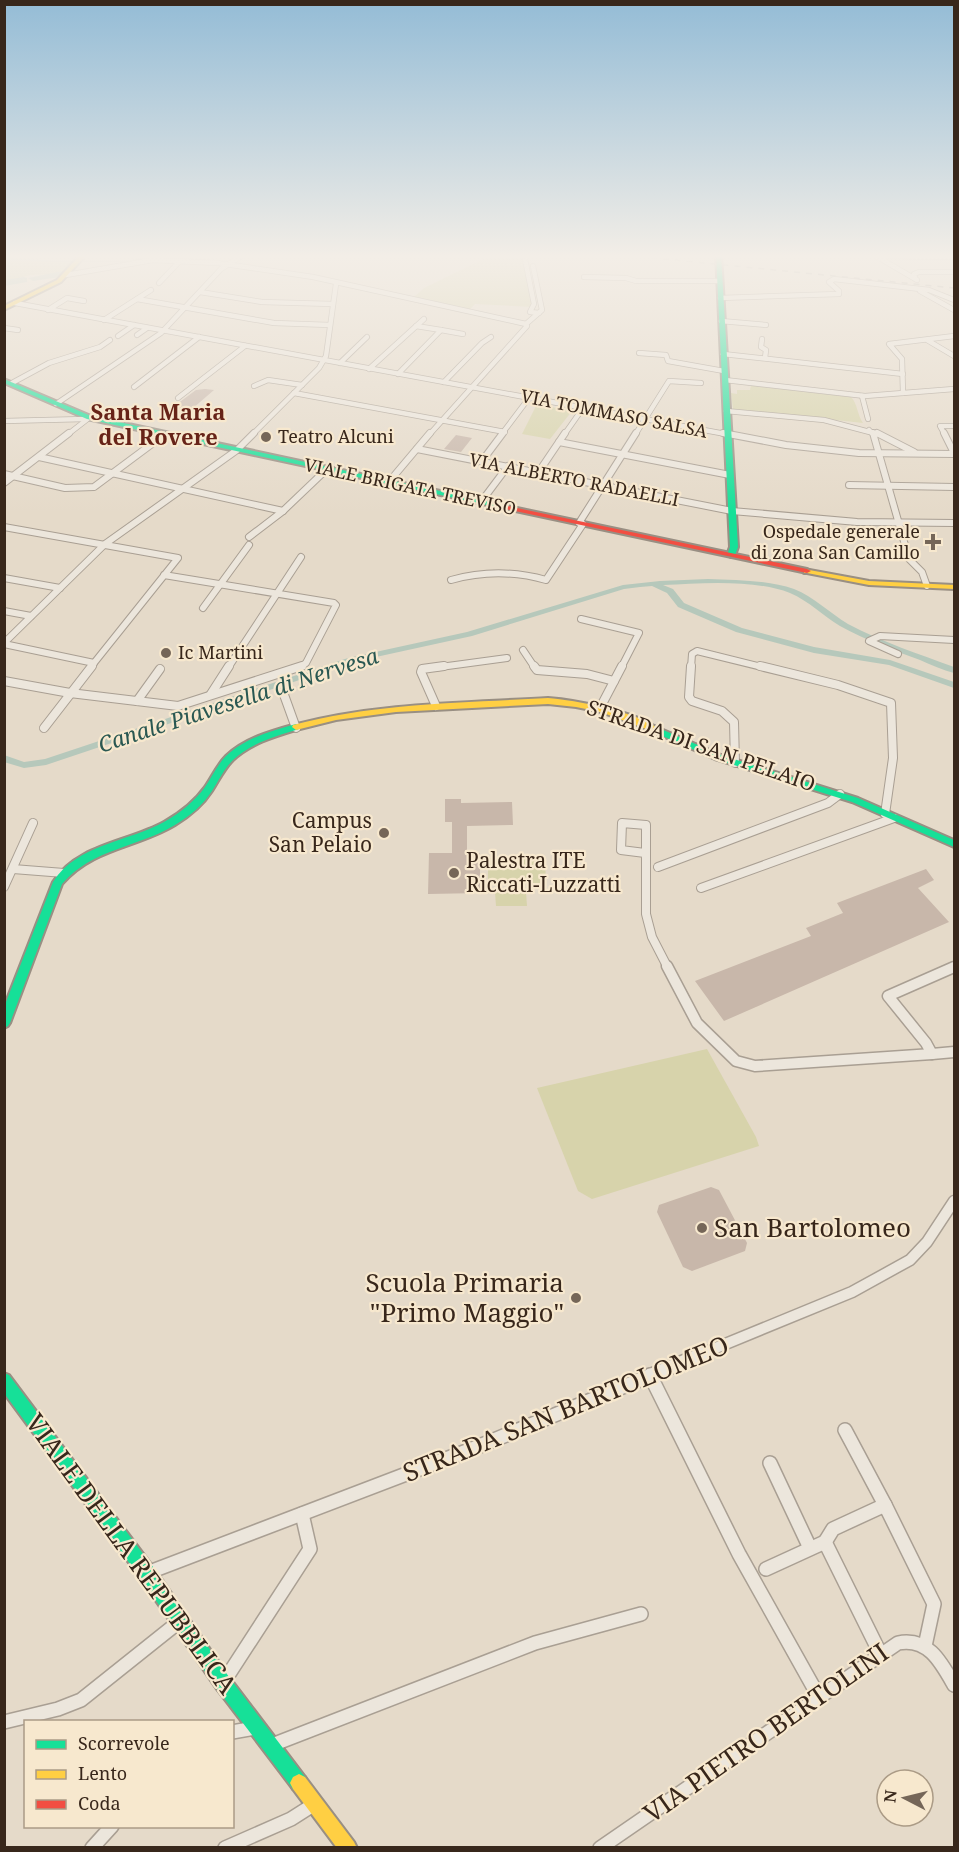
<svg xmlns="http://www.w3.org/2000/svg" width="959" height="1852" font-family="'Noto Serif',serif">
<rect width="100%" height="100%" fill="#e5dac9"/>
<!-- green -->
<g fill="#d7d3ab">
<path d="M494 254H516L522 257 532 307 475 304 470 309 413 298 424 288Z"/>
<path d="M5 260 75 263 63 274 30 275 5 282Z"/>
<path d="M751 385 851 397C858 404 857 415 863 423L733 409 731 393 737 394V390H750Z"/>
<path d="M537 404 572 411 550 439 522 434Z"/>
<path d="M488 858H545L546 883H488Z"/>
<path d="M495 892H526L527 906H496Z"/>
<path d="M707 1049 756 1137 759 1146 592 1199 578 1191 537 1088Z"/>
</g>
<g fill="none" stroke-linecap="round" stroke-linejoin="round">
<!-- stream -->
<g stroke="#b6c8bb" stroke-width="1.5">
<path d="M4 259 74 262"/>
<path d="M84 261H137"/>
</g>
<!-- canal -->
<path fill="#b6c8bb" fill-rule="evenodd" d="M708 579C736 580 767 580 794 589 814 597 830 613 848 624 882 642 919 654 954 667V673C943 670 931 665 920 660 893 650 865 640 840 626 823 616 809 601 790 593 753 579 702 583 663 585L673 589 684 603 742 628 814 647 890 660 954 682V688L889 665 814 653 736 632 678 607 667 593 652 586 640 587 624 589 472 636 353 662 46 765 24 768 4 762V755L24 762 45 759 348 658 467 632 623 585 660 581Z"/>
<!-- river -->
<g fill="#b6c8bb" fill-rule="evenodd">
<path d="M157 254H172L111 269 107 266Z"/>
<path d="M63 271 67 274 66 276 33 281 28 278Z"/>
<path d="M24 277 27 278V282L4 286V280Z"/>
</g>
</g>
<!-- building -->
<g fill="#c8b7aa">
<path d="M205 389 214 390 185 415 181 417 165 413 196 390Z"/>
<path d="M456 435 472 438 461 452 444 449Z"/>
<path d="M445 799H461V803L512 802 513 825 467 826V853H480V893L428 894 429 853H452V822H445Z"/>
<path d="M926 869 934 880 918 888 949 922 724 1021 695 981 811 936 806 928 843 913 837 903Z"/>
<path d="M711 1187 719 1190 747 1243 745 1251 692 1271 683 1267 657 1212 659 1205Z"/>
</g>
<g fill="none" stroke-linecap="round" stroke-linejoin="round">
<!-- street-far4 casing -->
<g stroke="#a99f93" stroke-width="6">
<g id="street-far4">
<path d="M524 254 534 304 530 312 539 313"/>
<path d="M876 256 954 257"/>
<path d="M876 256 917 280"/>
<path d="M66 275 153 260 218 263 313 277 526 324 527 326 429 435"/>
<path d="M584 277 626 278 636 281H719"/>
<path d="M915 278 914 274 919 272H954"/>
<path d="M159 283 181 260"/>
<path d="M920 291 954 310"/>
<path d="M200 292 262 302 333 304"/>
<path d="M720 298 839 294V291L829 282 834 279 929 290 954 300"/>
<path d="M137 299 274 323 330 325"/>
<path d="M15 303 731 435"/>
<path d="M48 310 67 298 84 301"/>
<path d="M104 320 151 290"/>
<path d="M721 321 766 325"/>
<path d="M526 324 542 310 533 266"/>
<path d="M4 328 18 330"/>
<path d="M441 330 463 334"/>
<path d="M137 335 147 328"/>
<path d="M118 336 134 325"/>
<path d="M762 339 761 347 766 350 765 358"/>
<path d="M927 340 954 356"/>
<path d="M639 353 666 355 668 361 724 371"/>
<path d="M723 354 903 374"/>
<path d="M340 363 367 337"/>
<path d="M369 369 424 319"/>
<path d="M398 374 441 330 416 326"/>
<path d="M725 380 865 396 954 389"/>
<path d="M444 382 482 343 491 337"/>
<path d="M12 383 49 363 100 347 110 340"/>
<path d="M254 386 268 380 302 385"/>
<path d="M134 387 199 337"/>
<path d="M294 393 505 432"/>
<path d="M903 393 902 359 889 344 954 336"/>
<path d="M862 396 868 419"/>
<path d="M178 398 245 346"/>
<path d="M56 404 161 333 221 269 244 254"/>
<path d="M726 411 824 420 881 435"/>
<path d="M4 421 86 419"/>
<path d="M869 430 874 435"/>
<path d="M67 435 89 418"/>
<path d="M252 435 319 368 326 356 336 284"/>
<path d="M501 435 529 398"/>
<path d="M564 435 583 408"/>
<path d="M635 435 669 381 701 383"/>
<path d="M945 435 940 426H954"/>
</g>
</g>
<!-- street-far3 casing -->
<g stroke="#a99f93" stroke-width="8">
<g id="street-far3">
<path d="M723 433 786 445 859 453 954 454"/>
<path d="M873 433 909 559 922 572 927 586"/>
<path d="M877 433 914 452"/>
<path d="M944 433 954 453"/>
<path d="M559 442 730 475"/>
<path d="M417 449 732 511 857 522 954 523"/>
<path d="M39 457 283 511"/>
<path d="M482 461 503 433"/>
<path d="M538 473 565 433"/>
<path d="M4 474 65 488 94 487 164 435"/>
<path d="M4 483 69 433"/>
<path d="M388 483 430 433"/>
<path d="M849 485 954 487"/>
<path d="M481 502 508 466"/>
<path d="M579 523 636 433"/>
<path d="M4 527 178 558 90 668"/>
<path d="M249 537 283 511 327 469"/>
<path d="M164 575 334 603 336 605 306 663 299 668"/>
<path d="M4 578 60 588"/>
<path d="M451 580C483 571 514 571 546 580L583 524"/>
<path d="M203 608 249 545"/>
<path d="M4 611 31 616"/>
<path d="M581 619 639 633 621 668"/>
<path d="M4 643 105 544 237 450 254 433"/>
<path d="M4 644 94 663"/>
<path d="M523 650 535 668"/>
<path d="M898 654 869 641 880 636 954 640"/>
<path d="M228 668 301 557"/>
<path d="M433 668 507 658"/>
<path d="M691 668 692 654 697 651 766 668"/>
</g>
</g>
<!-- street-far2 casing -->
<g stroke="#a99f93" stroke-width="10">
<g id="street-far2">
<path d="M534 666 537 670 587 674 614 681"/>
<path d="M691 666 689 697 692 701 722 711 734 722 735 763"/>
<path d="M760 666 838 685 891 703 893 758 885 814"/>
<path d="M4 681 70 693 178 706 302 666"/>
<path d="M283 692 296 728"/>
<path d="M211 694 229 666"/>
<path d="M137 701 160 669"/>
<path d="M436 706 421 672 422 669 444 666"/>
<path d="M600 708 622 666"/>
<path d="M44 728 92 666"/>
<path d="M645 853 621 850 622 823 646 825V914L652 937 668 968"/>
<path d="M658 867 828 803 840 794"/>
<path d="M13 869 64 873"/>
<path d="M4 887 33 823"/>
<path d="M701 888 894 818"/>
</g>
</g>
<!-- street-far1 casing -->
<g stroke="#a99f93" stroke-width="13">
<g id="street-far1">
<path d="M667 966 697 1023 736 1061 755 1066 932 1054"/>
<path d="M954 967 888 996 926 1043 932 1054 954 1052"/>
<path d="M701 1354 852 1292 910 1260 927 1242 954 1201"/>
</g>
</g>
<!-- street casing -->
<g stroke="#a99f93" stroke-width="16">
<g id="street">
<path d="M650 1375 739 1554 819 1697"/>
<path d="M845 1430 885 1505"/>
<path d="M770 1463 810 1548"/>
<path d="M825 1542 833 1529 885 1505 934 1604 925 1646"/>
<path d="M766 1569 825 1542 881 1655"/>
<path d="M147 1573 477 1447 705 1353"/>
<path d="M223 1683 310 1549 302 1514"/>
<path d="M4 1722 58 1709 81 1700 180 1621"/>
<path d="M232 1732 255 1728"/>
<path d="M272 1745 535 1643 641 1614"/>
<path d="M92 1848 112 1826"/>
<path d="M225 1848 291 1819 313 1805"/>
<path d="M600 1848 898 1643C928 1637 941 1662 954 1685"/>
</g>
</g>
<!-- fast casing -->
<g stroke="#998f83" stroke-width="4">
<g id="fast">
<path d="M716 254H721L738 547 735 555 731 557 727 555 730 547Z"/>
<path d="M4 379 91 416 501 504 505 506 501 508 87 419 4 383Z"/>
<path d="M296 724 299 725V729C276 736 251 743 233 760 224 769 219 780 212 791 203 805 190 816 175 825 137 848 93 848 62 884L10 1023 8 1026 4 1028V1007L53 882C77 844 128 842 164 822 180 813 195 801 205 787 212 777 217 765 226 756 245 738 271 731 296 724Z"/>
<path d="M654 726 721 755 858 798 954 840V847L852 802 715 759 651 731V727Z"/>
<path d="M4 1373 9 1375 153 1567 229 1677 305 1777 308 1783 305 1789 299 1792 293 1789 217 1689 141 1579 4 1393Z"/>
</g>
</g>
<!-- slow casing -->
<g stroke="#998f83" stroke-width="4">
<g id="slow">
<path d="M81 254H87L61 282 4 310V306L57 280Z"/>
<path d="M804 569 869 581 954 585V589L869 585 807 573H804Z"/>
<path d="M548 698C575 700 639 712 658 729L654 732 601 712 576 707 548 704 396 712 336 720 296 730 292 727 293 725C376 703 462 703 548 698Z"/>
<path d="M299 1774 305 1777 354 1842 357 1848H337L293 1789 290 1783 293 1777Z"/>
</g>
</g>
<!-- jam casing -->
<g stroke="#998f83" stroke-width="4">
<path id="jam" d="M498 504 807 569 811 571 807 573 501 508H498Z"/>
</g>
<!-- street-far4 -->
<use href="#street-far4" stroke="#ece6dc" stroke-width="4.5"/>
<!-- street-far3 -->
<use href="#street-far3" stroke="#ece6dc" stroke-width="6"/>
<!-- street-far2 -->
<use href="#street-far2" stroke="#ece6dc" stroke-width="8"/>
<!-- street-far1 -->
<use href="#street-far1" stroke="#ece6dc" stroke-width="10"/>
<!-- street -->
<use href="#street" stroke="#ece6dc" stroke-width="13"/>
<!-- fast -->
<use href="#fast" fill="#16e098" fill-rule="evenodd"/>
<!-- slow -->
<use href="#slow" fill="#ffcf43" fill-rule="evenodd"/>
<!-- jam -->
<use href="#jam" fill="#f24e42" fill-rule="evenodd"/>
<!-- rail -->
<path stroke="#aba49c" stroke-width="1.5" stroke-dasharray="6 6" stroke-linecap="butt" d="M615 254 954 288"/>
</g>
<!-- sky -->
<linearGradient id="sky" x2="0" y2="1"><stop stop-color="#94bcd6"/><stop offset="0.5" stop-color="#f3eee7"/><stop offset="1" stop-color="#f3eee7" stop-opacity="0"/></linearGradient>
<rect width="959" height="513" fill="url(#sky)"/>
<!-- markers -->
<g fill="#756658" stroke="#f7e8ce" stroke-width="2">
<circle cx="266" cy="437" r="6"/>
<path d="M930 533h6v6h6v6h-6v6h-6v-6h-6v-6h6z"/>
<circle cx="166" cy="653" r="6"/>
<circle cx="384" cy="833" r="6"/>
<circle cx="454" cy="873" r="6"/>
<circle cx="702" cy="1228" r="6"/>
<circle cx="576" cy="1298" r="6"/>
</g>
<g text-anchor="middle" stroke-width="4.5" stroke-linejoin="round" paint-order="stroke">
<!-- far-street labels -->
<g font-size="18" fill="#38271b" stroke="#f7e8ce">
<text transform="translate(614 414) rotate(11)" y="6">VIA TOMMASO SALSA</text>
<text transform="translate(574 480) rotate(11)" y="6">VIA ALBERTO RADAELLI</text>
<text transform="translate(410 487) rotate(12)" y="6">VIALE BRIGATA TREVISO</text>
</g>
<!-- far-poi labels -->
<g font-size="18" fill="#38271b" stroke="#f7e8ce" text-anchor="start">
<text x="278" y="443">Teatro Alcuni</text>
<text x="920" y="538" text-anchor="end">Ospedale generale<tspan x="920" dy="21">di zona San Camillo</tspan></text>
<text x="178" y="659">Ic Martini</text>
</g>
<!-- street labels -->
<g font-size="21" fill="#38271b" stroke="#f7e8ce">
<text transform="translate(701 746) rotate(19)" y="7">STRADA DI SAN PELAIO</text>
</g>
<!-- poi labels -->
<g font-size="21" fill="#38271b" stroke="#f7e8ce" text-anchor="end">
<text x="372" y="828">Campus<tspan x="372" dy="24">San Pelaio</tspan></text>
<text x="466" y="868" text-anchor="start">Palestra ITE<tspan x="466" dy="24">Riccati-Luzzatti</tspan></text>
</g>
<!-- far-district labels -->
<g font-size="22" font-weight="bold" fill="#672318" stroke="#f7e8ce">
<text x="158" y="420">Santa Maria<tspan x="158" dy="25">del Rovere</tspan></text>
</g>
<!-- water labels -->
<g font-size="22" font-style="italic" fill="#2a5852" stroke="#f7e8ce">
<text transform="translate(238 700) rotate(-18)" y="8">Canale Piavesella di Nervesa</text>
</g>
<!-- near-poi labels -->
<g font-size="26" fill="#38271b" stroke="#f7e8ce" text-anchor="start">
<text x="714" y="1237">San Bartolomeo</text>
<text x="564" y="1292" text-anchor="end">Scuola Primaria<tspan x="564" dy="30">"Primo Maggio"</tspan></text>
</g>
<!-- near-street labels -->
<g font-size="26" fill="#38271b" stroke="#f7e8ce">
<text transform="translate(566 1409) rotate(-22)" y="9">STRADA SAN BARTOLOMEO</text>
<text transform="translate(131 1554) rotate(54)" y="9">VIALE DELLA REPUBBLICA</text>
<text transform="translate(766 1733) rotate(-35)" y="9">VIA PIETRO BERTOLINI</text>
</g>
</g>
<!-- border -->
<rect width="959" height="1852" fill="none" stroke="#38271b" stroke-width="12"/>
<!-- legend -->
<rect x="24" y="1720" width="210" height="108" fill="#f7e8ce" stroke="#ab9b86" stroke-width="1.5"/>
<rect x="36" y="1740" width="30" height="9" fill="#16e098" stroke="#ab9b86" stroke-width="1.5"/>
<text x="78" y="1750" font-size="18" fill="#38271b">Scorrevole</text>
<rect x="36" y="1770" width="30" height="9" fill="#ffcf43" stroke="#ab9b86" stroke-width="1.5"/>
<text x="78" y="1780" font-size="18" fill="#38271b">Lento</text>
<rect x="36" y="1800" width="30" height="9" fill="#f24e42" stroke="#ab9b86" stroke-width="1.5"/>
<text x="78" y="1810" font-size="18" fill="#38271b">Coda</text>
<!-- north arrow -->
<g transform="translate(905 1798) rotate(277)"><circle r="28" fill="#f7e8ce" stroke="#ab9b86" stroke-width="1.5"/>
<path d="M0-4.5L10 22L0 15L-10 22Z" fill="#756658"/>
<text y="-9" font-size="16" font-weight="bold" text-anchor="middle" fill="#38271b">N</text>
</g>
</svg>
